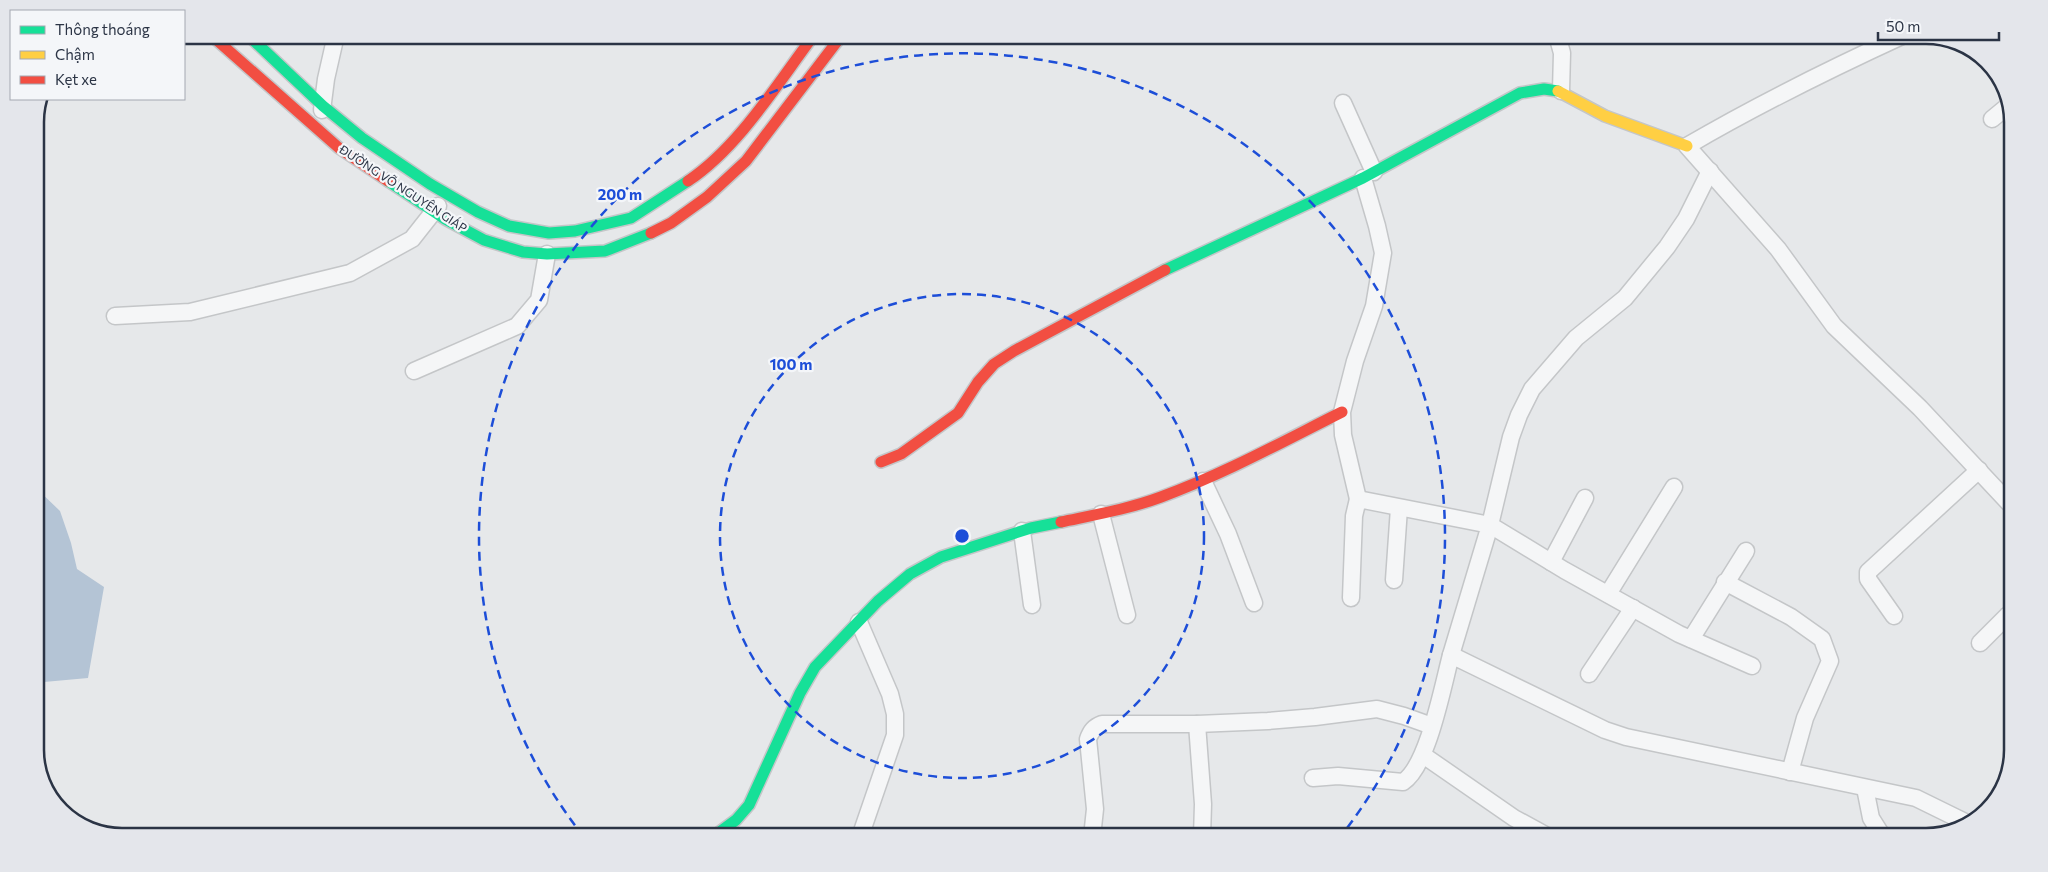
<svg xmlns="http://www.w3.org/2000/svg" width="2048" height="872" font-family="Commissioner,sans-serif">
<rect width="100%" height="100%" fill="#e6e8ea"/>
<!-- water -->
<path fill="#b4c4d5" d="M35 487 60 511 71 543 77 569 104 587 88 678 44 682 35 676Z"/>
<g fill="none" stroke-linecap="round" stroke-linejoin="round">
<!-- street casing -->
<g stroke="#c4c6c8" stroke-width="19">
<g id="street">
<path d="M1557 35 1562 53 1561 91"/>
<path d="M1904 35C1830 69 1757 105 1687 146L1778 249 1834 326 1920 408 2009 503"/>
<path d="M1343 103 1374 172"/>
<path d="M322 110 326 79 336 35"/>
<path d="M1992 119 2009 105"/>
<path d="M1710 171 1686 219 1667 247 1625 298 1576 338 1532 389 1519 415 1511 437 1490 525 1564 570 1679 634 1752 666"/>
<path d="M115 316 190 312 350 273 412 239 438 206"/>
<path d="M414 371 517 326 539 300 547 254"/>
<path d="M1203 481 1228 534 1254 603"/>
<path d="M1358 499 1343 435 1342 412 1355 361 1374 306 1383 253 1377 226 1363 178"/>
<path d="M1101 514 1127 615"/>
<path d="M1022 531 1032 605"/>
<path d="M1551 562 1585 498"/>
<path d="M1394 580 1399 508"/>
<path d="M1725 582 1791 617 1822 639 1830 661 1805 718 1790 772"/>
<path d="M1608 594 1674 487"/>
<path d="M1351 598 1354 516 1358 499 1490 525 1451 655"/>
<path d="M1894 616 1868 579V572L1979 470"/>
<path d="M859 622 890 694 895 714V735L860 837"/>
<path d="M1691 639 1746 551"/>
<path d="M1980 643 2008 615"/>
<path d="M1589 674 1633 608"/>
<path d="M1197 724 1203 804 1202 837"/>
<path d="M1423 755 1514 818 1549 837"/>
<path d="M1313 778 1338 776 1403 782C1428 766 1443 685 1451 655L1605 730 1626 737 1916 798 1969 824"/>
<path d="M1865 788 1871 818 1883 837"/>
<path d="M1092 837 1095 809 1088 739C1091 731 1094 727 1102 724H1197L1268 721 1315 717 1377 709 1404 716 1432 726"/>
</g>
</g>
<!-- fast casing -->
<g stroke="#c4c6c8" stroke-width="14">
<g id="fast">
<path d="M248 35 323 106 362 138 430 184 478 212 509 226 549 233 575 231 631 218 688 181"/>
<path d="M388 181 445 219 484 240 523 252 547 254 605 251 651 233"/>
<path d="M1165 270 1363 178 1520 93 1544 89 1558 91"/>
<path d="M713 837 736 820 749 805 800 693 815 667 878 601 910 574 941 557 1031 528 1061 522"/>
</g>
</g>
<!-- slow casing -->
<g stroke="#c4c6c8" stroke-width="14">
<path id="slow" d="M1558 91 1605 116 1687 146"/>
</g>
<!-- jam casing -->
<g stroke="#c4c6c8" stroke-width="14">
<g id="jam">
<path d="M211 35 339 148 388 181"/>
<path d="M688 181C739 147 777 84 814 35"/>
<path d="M651 233 671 223 707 197 746 161 842 35"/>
<path d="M881 462 901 454 958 413 978 382 994 364 1014 351 1165 270"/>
<path d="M1061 522C1094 515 1129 509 1161 497 1224 474 1282 442 1342 412"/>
</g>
</g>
<!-- street -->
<use href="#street" stroke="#f5f6f7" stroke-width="16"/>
<!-- fast -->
<use href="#fast" stroke="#16e098" stroke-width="11"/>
<!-- slow -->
<use href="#slow" stroke="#ffcf43" stroke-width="11"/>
<!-- jam -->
<use href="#jam" stroke="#f24e42" stroke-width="11"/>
</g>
<!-- distance rings -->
<g fill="none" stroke="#1d4ed8" stroke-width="2.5" stroke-dasharray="9 6">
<circle cx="962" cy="536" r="242"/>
<path d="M584 837A483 483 0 1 1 1340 837"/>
</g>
<g text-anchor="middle" stroke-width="4.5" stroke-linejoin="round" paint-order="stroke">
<!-- street labels -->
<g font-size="12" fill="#2b3445" stroke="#f4f6f9">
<text transform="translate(403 189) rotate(33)" y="4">ĐƯỜNG VÕ NGUYÊN GIÁP</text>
</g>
</g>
<!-- crop -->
<path d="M0 0H2048V872H0ZM122 44H1926A78 78 0 0 1 2004 122V750A78 78 0 0 1 1926 828H122A78 78 0 0 1 44 750V122A78 78 0 0 1 122 44Z" fill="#e4e6eb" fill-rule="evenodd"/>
<path fill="none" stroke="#2b3445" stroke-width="2.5" d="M122 44H1926A78 78 0 0 1 2004 122V750A78 78 0 0 1 1926 828H122A78 78 0 0 1 44 750V122A78 78 0 0 1 122 44Z"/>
<circle cx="962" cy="536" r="8" fill="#1d4ed8" stroke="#f4f6f9" stroke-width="2.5"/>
<g font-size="15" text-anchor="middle" font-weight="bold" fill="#1d4ed8" stroke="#f4f6f9" stroke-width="4.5" stroke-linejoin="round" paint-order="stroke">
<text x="620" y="200">200 m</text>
<text x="791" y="370">100 m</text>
</g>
<!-- legend -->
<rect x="10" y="10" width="175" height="90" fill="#f4f6f9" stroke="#a4a8b1"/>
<rect x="20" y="26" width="25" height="8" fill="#16e098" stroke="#a4a8b1"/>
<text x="55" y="35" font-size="15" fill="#2b3445">Thông thoáng</text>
<rect x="20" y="51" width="25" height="8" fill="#ffcf43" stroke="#a4a8b1"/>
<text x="55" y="60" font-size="15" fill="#2b3445">Chậm</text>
<rect x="20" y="76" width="25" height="8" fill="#f24e42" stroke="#a4a8b1"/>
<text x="55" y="85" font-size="15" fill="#2b3445">Kẹt xe</text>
<!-- scale -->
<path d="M1878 32v8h121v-8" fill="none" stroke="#2b3445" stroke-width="2.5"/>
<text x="1886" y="32" font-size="15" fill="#2b3445" stroke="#f4f6f9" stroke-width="4" paint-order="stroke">50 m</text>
</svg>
